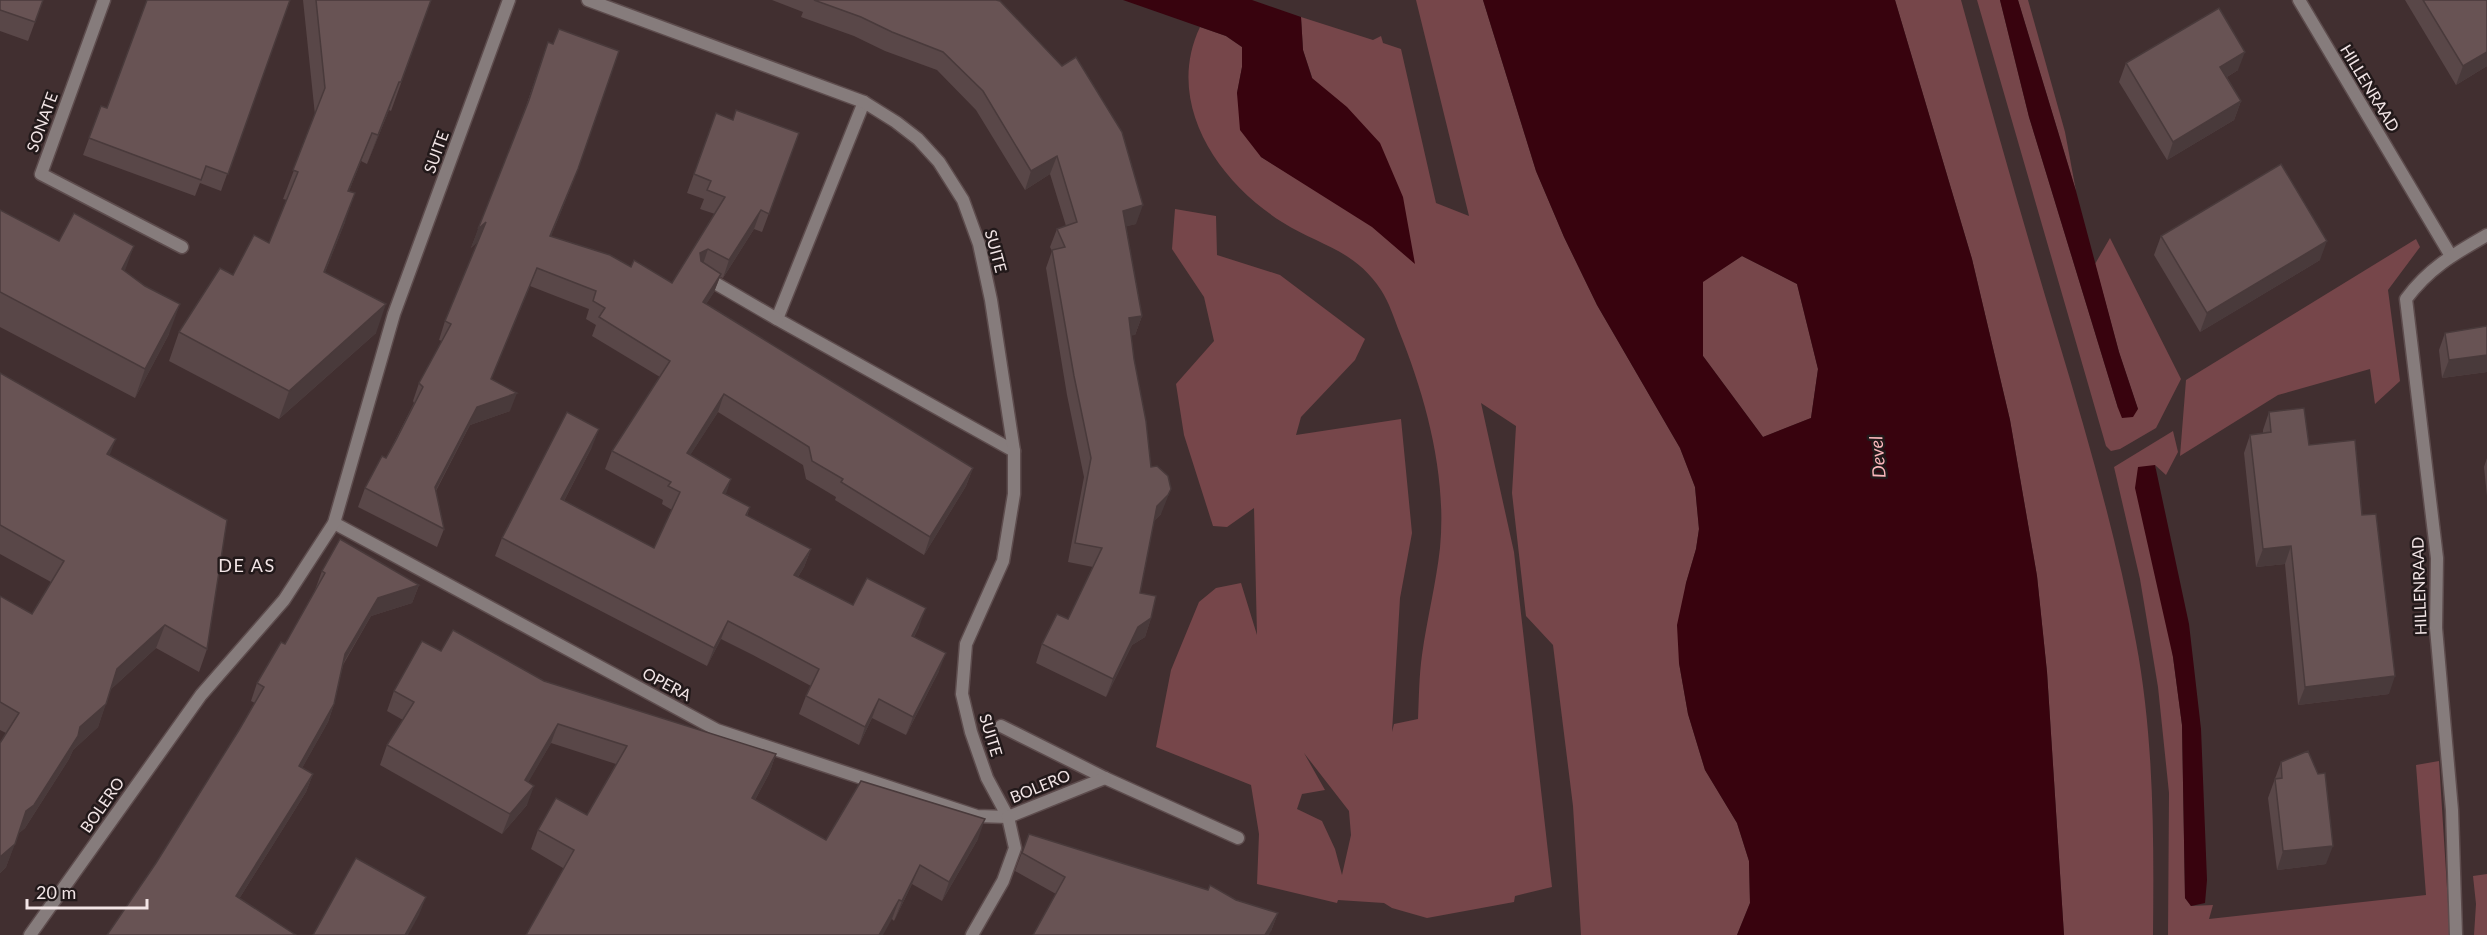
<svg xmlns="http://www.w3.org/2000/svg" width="2487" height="935" font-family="Lato,sans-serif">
<rect width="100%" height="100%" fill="#412f30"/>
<!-- green -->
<g fill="#76464a" fill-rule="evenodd">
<path d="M1416 0H1483L1536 171 1564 237 1597 305 1680 448 1695 487 1699 529 1696 549 1686 583 1679 663 1688 714 1705 770 1737 823 1749 861 1750 903 1737 935H1581L1573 806 1553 645 1526 616 1512 493 1516 426 1481 403 1514 552 1552 887 1515 896 1514 902 1427 918 1392 908 1384 903 1338 900 1337 903 1257 884 1259 834 1251 785 1156 747 1171 670 1199 602 1216 588 1241 583 1257 635 1254 508 1227 527 1213 526 1184 435 1176 384 1214 341 1204 297 1172 249 1175 209 1216 216 1217 255 1280 275 1365 339 1355 360 1301 417 1296 435 1401 419 1412 533 1400 598 1392 732 1394 724 1418 719C1419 698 1419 676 1422 655 1427 619 1436 584 1440 548 1447 475 1426 398 1399 331 1394 318 1389 302 1381 290 1354 249 1320 246 1282 222 1218 182 1164 103 1200 27L1226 36 1242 47V67L1237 93 1261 157 1304 183 1321 126 1312 77 1303 50 1301 17 1373 40 1381 36 1383 43 1401 49 1436 203 1469 216ZM1304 753 1349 811 1351 835 1342 875 1335 849 1322 821 1297 809 1302 794 1325 790Z"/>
<path d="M1895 0H1961C1992 113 2024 226 2058 339 2088 439 2117 539 2136 642 2154 738 2154 837 2153 935H2064L2047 672 2037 576 2010 420 1972 259Z"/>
<path d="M1977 0H2000L2029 117 2118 408 2138 409 2119 352 2095 264 2110 238 2181 379 2156 428 2120 449 2111 451 2106 446Z"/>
<path d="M2018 0H2028L2065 132 2076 191Z"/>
<path d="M2416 239 2420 247 2388 290 2400 381 2375 404 2370 369 2278 395 2180 456 2186 380Z"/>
<path d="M1742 256 1797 284 1818 369 1811 418 1763 437 1703 356V281Z"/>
<path d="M2173 431 2178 452 2166 475 2155 465 2173 657 2182 725 2185 898 2191 906 2213 905 2209 919 2426 895 2416 765 2439 761 2450 935H2168L2169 793 2158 687 2140 579 2114 467Z"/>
<path d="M2487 874V935H2474L2476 904 2473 876Z"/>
</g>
<!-- water -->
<g fill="#38030e" fill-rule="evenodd">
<path d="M1123 0H1252L1301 17 1303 50 1312 78 1347 107 1380 143 1403 197 1415 264 1372 227 1261 157 1240 130 1237 93 1242 67V47L1226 36Z"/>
<path d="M1483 0H1895L1972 259 2010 420 2037 576 2047 672 2064 935H1737L1750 903 1749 861 1737 823 1705 770 1688 714 1679 663 1677 625 1686 583 1696 549 1699 529 1695 487 1680 448 1597 305 1564 237 1536 171ZM1742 256 1797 284 1818 369 1811 418 1763 437 1703 356V282Z"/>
<path d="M2000 0H2018L2076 191 2119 352 2138 409 2133 417 2122 418 2118 408 2029 117Z"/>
<path d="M2155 465 2189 624 2201 729 2207 880 2205 903 2191 906 2185 898 2182 725 2173 657 2135 488 2138 467Z"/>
</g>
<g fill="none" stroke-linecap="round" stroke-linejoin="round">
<!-- street casing -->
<g stroke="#5d4c4d" stroke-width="15">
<g id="street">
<path d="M104 0 41 174 182 247"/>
<path d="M2299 0 2451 256"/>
<path d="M864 102 777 319 1014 451"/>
<path d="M703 276 777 319"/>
<path d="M334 523 717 730 977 816 1008 817 987 778 971 732 962 694 966 644 1003 561 1014 494V451L991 300 979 244 963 200 939 162 918 139 896 122 864 102 588 0"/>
<path d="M1001 726 1105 778 1238 838"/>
<path d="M30 935 201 695 284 600 334 523 394 314 509 0"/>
<path d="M972 935 1003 881 1015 848 1008 817 1105 778"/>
<path d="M2456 935 2452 810 2436 628 2437 558 2406 299C2429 268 2454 254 2487 235"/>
</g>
</g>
<!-- street -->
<use href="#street" stroke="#867c7c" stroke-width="12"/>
</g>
<!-- wall -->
<g fill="#594748">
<path d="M0 0H43L28 41 0 31Z"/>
<path d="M290 0 221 191 200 183 195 196 83 155 101 106 107 108Z"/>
<path d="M303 0H431L391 111 389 110 367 164 361 161 349 191 345 222 325 272 376 333 279 419 169 361 179 332 233 275 269 243 287 200 283 199 315 115Z"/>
<path d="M772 0H996L1136 224 1126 226 1142 316 1135 335H1131L1134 359 1151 467 1161 514 1154 521 1140 593 1151 618 1145 637 1132 645 1106 697 1036 663 1042 644 1068 619 1093 567 1068 562 1084 477 1067 395 1046 268 1052 251 1050 247 1057 229 1066 226 1050 174 1025 190 976 110 937 70 885 51 854 36 801 17 803 12Z"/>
<path d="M2405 0H2487V66L2456 85Z"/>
<path d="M548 42 571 187 551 236 672 283 715 214 700 209 704 199 687 193 716 113 733 120 799 133 762 232 754 229 723 278 720 277 714 292 706 304 973 468 966 486 924 555 835 500 836 497 806 479 803 465 718 412 690 455 726 494 750 507 747 516 811 549 804 567 798 577 853 605 919 627 914 637 939 671 906 735 872 718 859 745 799 714 806 696 811 686 753 655 721 639 707 666 495 556 502 538 592 447 564 501 654 548 672 510 662 504 663 500 605 469 612 451 660 377 592 336 596 325 586 319 589 309 530 286 491 379 510 411 470 425 436 491 444 529 437 547 358 507 365 488 386 458 414 403 413 401 419 383 442 341 439 340 445 321 478 241 471 248 525 109Z"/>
<path d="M2126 63 2238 70 2227 77 2241 101 2234 120 2167 160 2119 82Z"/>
<path d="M0 210 59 241 125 271 169 334 135 398 0 327Z"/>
<path d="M2161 236 2320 260 2200 332 2154 255Z"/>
<path d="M2487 326V372L2442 378 2439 350 2445 333Z"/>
<path d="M0 373 110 455 207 649 199 672 156 648 110 690 98 727 73 750 69 759 25 828 18 834 6 867 0 873V743L6 733 0 730V596L32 614 51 582 0 554Z"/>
<path d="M2269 412 2309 445 2362 515 2389 694 2298 705 2285 564 2256 567 2244 453 2250 435 2263 433V430Z"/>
<path d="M2487 458V496L2484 467Z"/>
<path d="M322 571 419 585 412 603 371 616 343 665 334 704 328 722 302 768 313 774 306 792 239 899 156 863 239 730 255 703 251 701 257 683 285 644 315 590Z"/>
<path d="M441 651 544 681 776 754 769 774 755 800 826 840 978 839 942 901 912 884 894 921 892 919 563 868 531 849 538 830 587 815 616 764 551 743 528 782 527 805 502 834 380 765 387 745 403 720 387 711 394 691Z"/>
<path d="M2281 762 2318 774 2326 864 2277 870 2268 798Z"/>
<path d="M1029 834 1236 900 1278 913 1271 931 1056 894 1015 871Z"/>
</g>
<!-- shaded-wall -->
<g fill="#493a3b">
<path d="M2487 42V66L2456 85 2463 66Z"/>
<path d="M2245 52 2238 70 2214 85 2220 67Z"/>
<path d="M399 82 389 110 367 164 378 135Z"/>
<path d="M2241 101 2234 120 2167 160 2173 142Z"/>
<path d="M372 133 361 161 338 219 348 191Z"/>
<path d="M1057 156 1050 174 1025 190 1031 171Z"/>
<path d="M578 169 571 187 544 254 550 236Z"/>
<path d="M355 193 345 222 314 300 324 272Z"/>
<path d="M1143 205 1136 224 1117 229 1123 211Z"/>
<path d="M761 210 754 229 723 278 729 260Z"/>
<path d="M486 222 480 240 471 248 478 229Z"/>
<path d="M2327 241 2320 260 2200 332 2207 313Z"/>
<path d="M134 246 123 276 122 269Z"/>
<path d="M708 249 702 267 700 253Z"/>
<path d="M537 268 530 286 484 397 491 379Z"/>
<path d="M721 274 714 292 696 320 703 302Z"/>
<path d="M180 304 169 334 135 398 145 369Z"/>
<path d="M386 304 376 333 279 419 289 391Z"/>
<path d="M1142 316 1135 335 1123 337 1129 318Z"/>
<path d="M2487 355V372L2442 378 2449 360Z"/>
<path d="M517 393 510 411 470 425 428 505 435 487 477 407Z"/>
<path d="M724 394 718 412 680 471 687 453Z"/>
<path d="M599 429 592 447 555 518 561 499Z"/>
<path d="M116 439 107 462V454Z"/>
<path d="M973 468 966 486 924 555 930 537Z"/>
<path d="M731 479 725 497 723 493Z"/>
<path d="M1171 489 1161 514 1150 525 1157 506Z"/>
<path d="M2291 546 2285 564 2256 567 2263 549Z"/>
<path d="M811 549 804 567 788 593 794 575Z"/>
<path d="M419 585 412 603 371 616 338 672 345 654 378 598Z"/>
<path d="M926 608 919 627 905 654 912 636Z"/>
<path d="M1151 618 1145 637 1132 645 1106 697 1113 679 1138 627Z"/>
<path d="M728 621 721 639 707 666 714 648Z"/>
<path d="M165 625 156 648 108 692 117 669Z"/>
<path d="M946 653 939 671 906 735 913 717Z"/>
<path d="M2395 676 2389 694 2298 705 2305 687Z"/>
<path d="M879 699 872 718 859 745 865 727Z"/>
<path d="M106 704 98 727 73 750 69 759 25 828 18 834 26 811 80 727Z"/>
<path d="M334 704 328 722 293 784 299 766Z"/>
<path d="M558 724 551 743 518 800 525 780Z"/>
<path d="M776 754 769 774 745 818 752 798Z"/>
<path d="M313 774 306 792 229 915 236 896Z"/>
<path d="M534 786 527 805 502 834 510 814Z"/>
<path d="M985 819 978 839 942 901 949 882Z"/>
<path d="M15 844 6 867 0 873V857Z"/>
<path d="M2333 846 2326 864 2277 870 2283 851Z"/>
<path d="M920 865 912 884 894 921 902 901Z"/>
<path d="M426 897 419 915 408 935H405Z"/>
<path d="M899 900 892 919 883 935H879Z"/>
<path d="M1278 913 1271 931 1269 935H1265Z"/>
</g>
<!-- building -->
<g fill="#685354" stroke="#493a3b" stroke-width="1.5">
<path d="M0 0H43L35 22 0 10Z"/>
<path d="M147 0H290L228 174 206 166 201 180 89 138 101 106 107 108Z"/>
<path d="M316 0H431L401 82H399L378 135 372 133 348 191 355 193 324 272 386 304 289 391 179 332 220 268 233 275 254 235 269 243 298 172 293 170 325 88Z"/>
<path d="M814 0H996L1000 1 1062 66 1076 57 1122 132 1143 205 1123 211 1142 316 1129 318 1134 359 1146 421 1151 467 1157 466 1168 476 1171 489 1168 495 1157 506 1140 593 1156 596 1151 618 1138 627 1113 679 1042 644 1057 614 1068 619 1102 548 1075 543 1091 458 1074 376 1052 250 1065 247 1057 229 1077 222 1057 156 1031 171 983 91 943 52 892 32 861 17Z"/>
<path d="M2423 0H2487V52L2463 66Z"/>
<path d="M2219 8 2245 52 2220 67 2241 101 2173 142 2126 63Z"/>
<path d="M559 29 619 51 578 169 550 236 610 255 631 267 634 260 672 283 725 197 707 190 711 181 694 174 716 113 733 120 736 110 799 133 769 214 761 210 729 260 708 249 700 253 701 261 721 274 703 302 973 468 930 537 841 482 843 479 812 461 809 447 724 394 687 453 731 479 723 493 750 507 746 515 811 549 794 575 853 605 867 578 926 608 912 636 946 653 913 717 879 699 865 727 806 696 819 669 759 637 728 621 714 648 502 538 567 412 599 429 561 499 654 548 680 492 668 486 671 482 612 451 670 361 599 317 605 308 593 301 596 291 537 268 491 379 517 393 477 407 435 487 444 529 365 488 382 456 386 458 396 440 423 387 419 383 451 324 445 321 486 222 478 229 529 100 548 42 553 44Z"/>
<path d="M2281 164 2327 241 2207 313 2161 236Z"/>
<path d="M0 210 59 241 74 213 134 246 122 269 145 286 180 304 145 369 0 292Z"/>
<path d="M2487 326V355L2449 360 2445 333Z"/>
<path d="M0 373 116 439 107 454 227 520 207 649 165 625 117 669 106 704 80 727 78 736 34 805 26 811 15 844 0 857V743L19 713 0 702V596L32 614 64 561 0 525Z"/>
<path d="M2304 408 2309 445 2355 440 2362 515 2376 514 2395 676 2305 687 2291 546 2263 549 2250 435 2271 432 2269 412Z"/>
<path d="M340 539 419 585 378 598 345 654 334 704 299 766 313 774 236 896 296 935H107L156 863 239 730 264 687 257 683 281 642 285 644 325 573 322 571Z"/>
<path d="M453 630 544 681 776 754 752 798 826 840 861 781 985 819 949 882 920 865 902 901 899 900 879 935H526L574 850 538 830 556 798 587 815 627 746 558 724 525 780 534 786 510 814 387 745 414 702 394 691 422 641 441 651Z"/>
<path d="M2308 751 2318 774 2325 773 2333 846 2283 851 2275 779 2282 778 2281 762Z"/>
<path d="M1029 834 1208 890 1210 885 1236 900 1278 913 1265 935H1033L1065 877 1022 853Z"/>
<path d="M356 858 426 897 405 935H313Z"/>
</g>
<g text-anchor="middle" stroke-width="5" stroke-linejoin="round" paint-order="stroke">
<!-- street labels -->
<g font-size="16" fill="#f2e5e6" stroke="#22191a">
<text transform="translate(2370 88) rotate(59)" y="6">HILLENRAAD</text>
<text transform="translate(42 122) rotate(-70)" y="6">SONATE</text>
<text transform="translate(436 152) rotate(-70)" y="6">SUITE</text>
<text transform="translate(996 251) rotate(75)" y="6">SUITE</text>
<text transform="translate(2419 586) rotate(-92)" y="6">HILLENRAAD</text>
<text transform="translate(667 684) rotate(28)" y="6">OPERA</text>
<text transform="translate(991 735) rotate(73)" y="6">SUITE</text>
<text transform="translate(1040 786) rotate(-22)" y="6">BOLERO</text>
<text transform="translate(102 805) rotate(-55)" y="6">BOLERO</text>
</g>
<!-- water labels -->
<g font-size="18" font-style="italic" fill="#fbb7bc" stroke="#22191a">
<text transform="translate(1878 457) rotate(-95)" y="6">Devel</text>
</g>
<!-- neighbourhood labels -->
<g font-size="18" letter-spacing="1.5" fill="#f2e5e6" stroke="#22191a">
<text x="247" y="572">DE AS</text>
</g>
</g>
<!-- scale -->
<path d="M27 899v9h120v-9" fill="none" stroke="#f2e5e6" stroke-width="3"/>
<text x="36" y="899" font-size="18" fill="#f2e5e6" stroke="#22191a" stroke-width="4.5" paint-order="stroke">20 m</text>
</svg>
